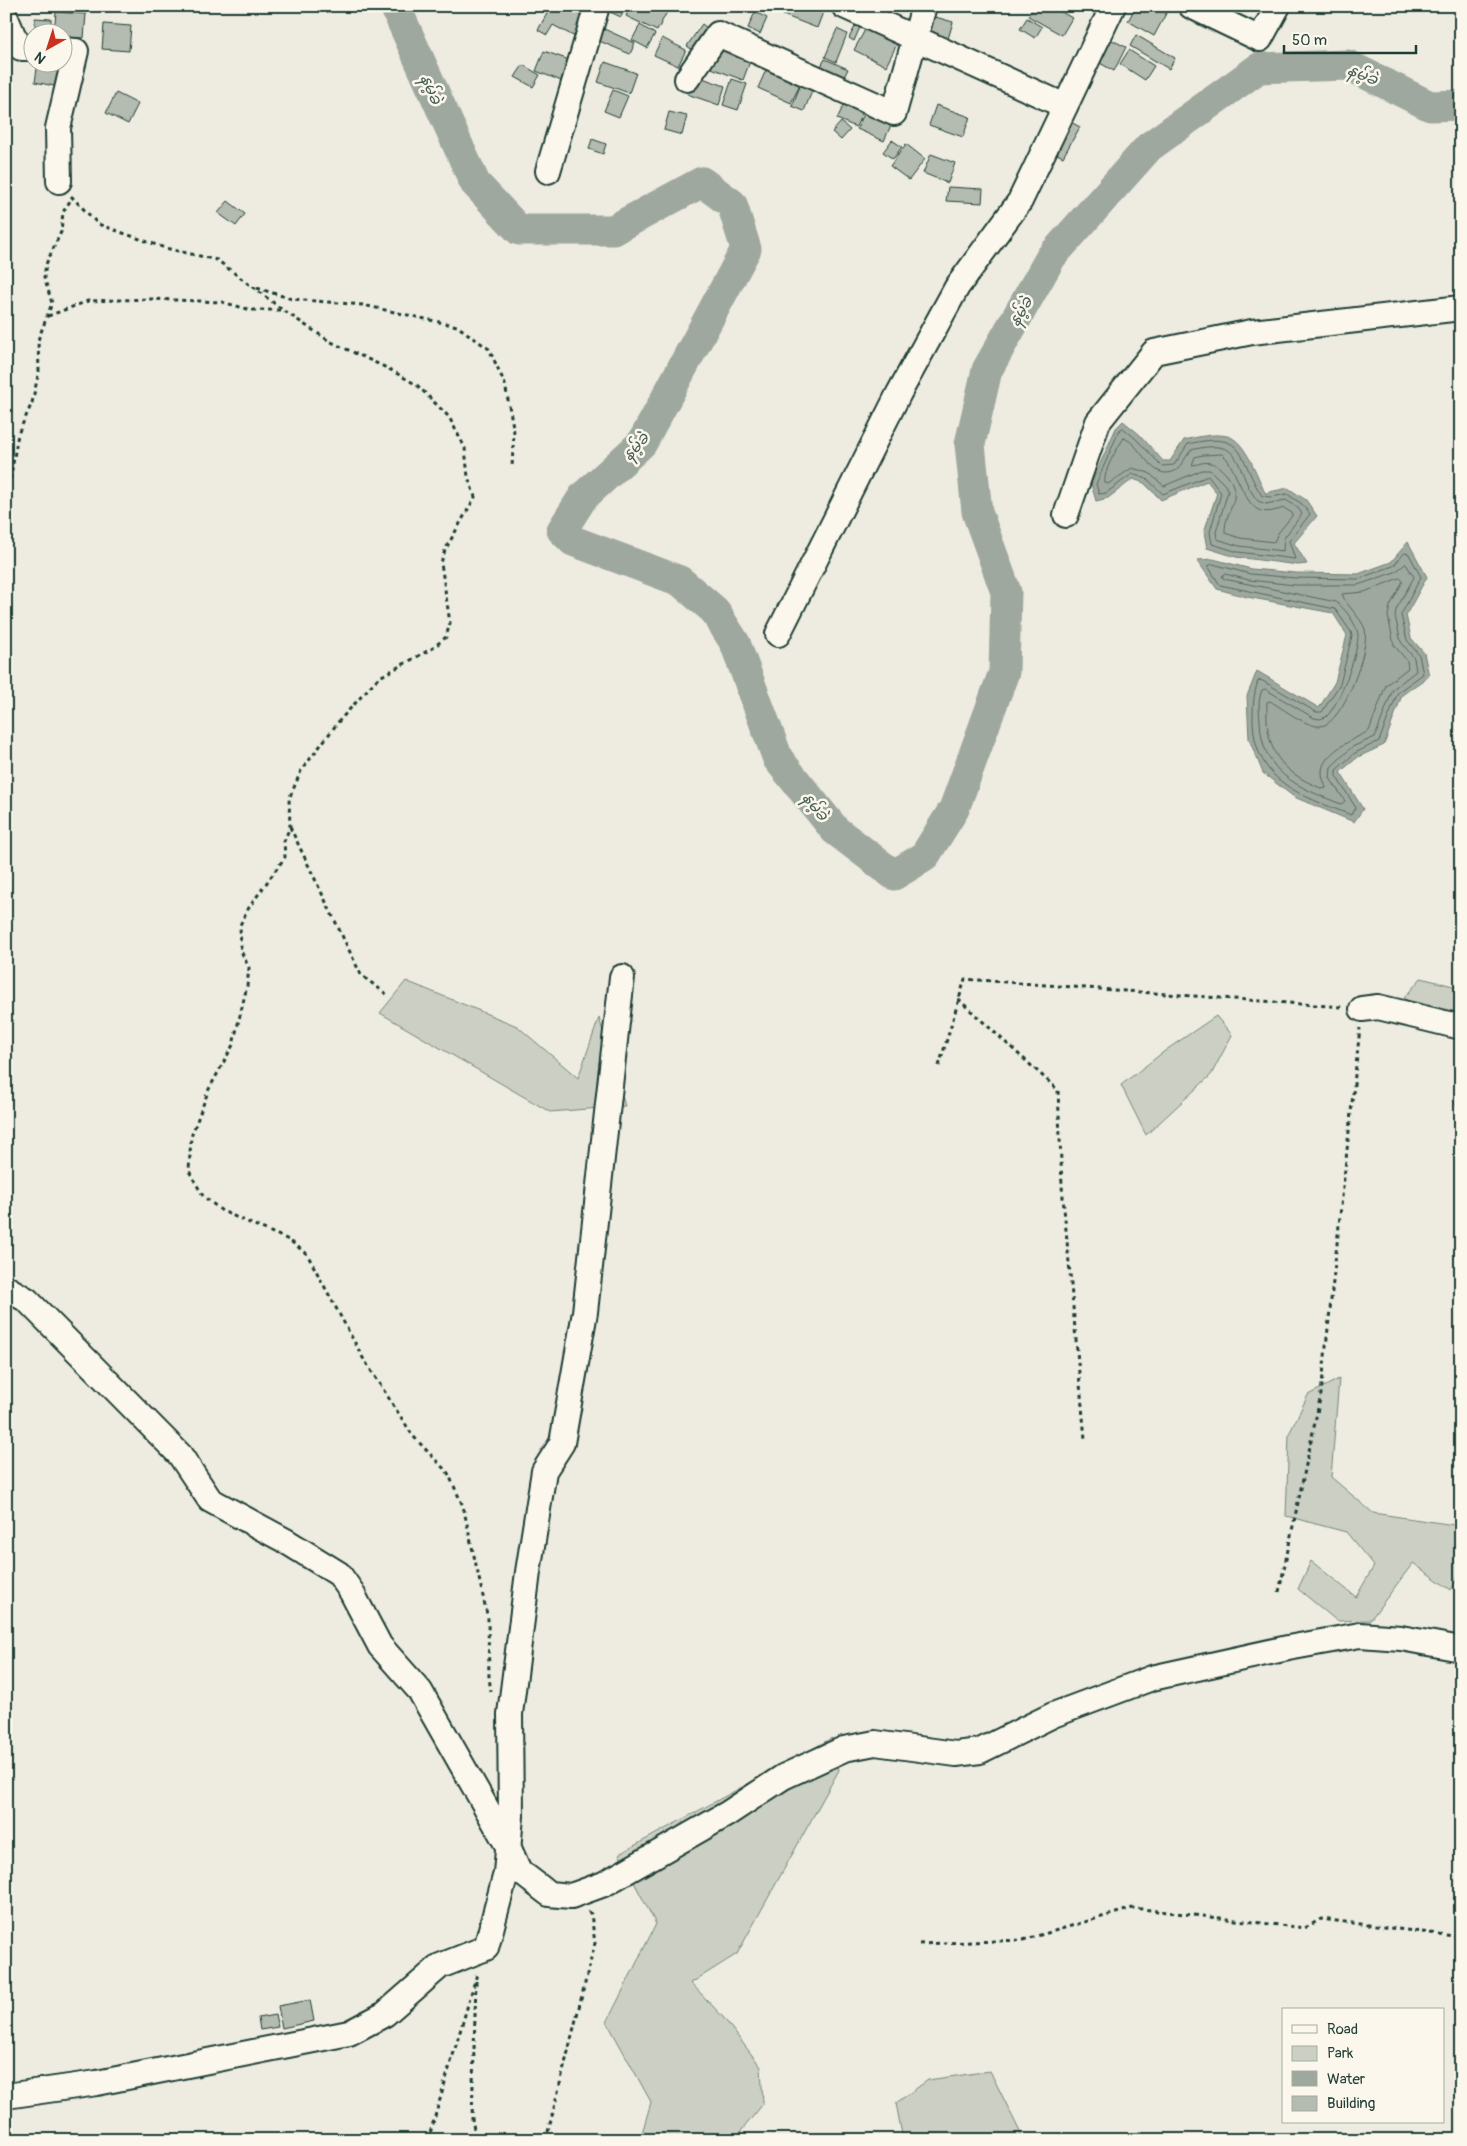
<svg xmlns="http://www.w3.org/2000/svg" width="1467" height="2146" font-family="Pangolin,'Noto Sans Myanmar',sans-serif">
<rect width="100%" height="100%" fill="#eeece1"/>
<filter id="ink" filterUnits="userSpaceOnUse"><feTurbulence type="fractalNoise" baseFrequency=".02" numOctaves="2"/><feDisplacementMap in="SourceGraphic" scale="10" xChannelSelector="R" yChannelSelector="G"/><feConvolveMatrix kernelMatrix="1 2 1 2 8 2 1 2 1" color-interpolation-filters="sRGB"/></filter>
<g filter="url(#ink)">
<!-- green -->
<g fill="#cbcfc4" stroke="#75867c">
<path d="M1421 978 1461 988V1036L1404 998Z"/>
<path d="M406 981 517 1026 578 1078 599 1018 625 1106 550 1112 380 1013Z"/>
<path d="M1216 1016 1232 1035 1211 1075 1146 1135 1121 1085 1166 1050Z"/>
<path d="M1461 1091V1118L1453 1099Z"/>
<path d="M1339 1379 1331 1477 1373 1513 1461 1526V1571L1451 1590 1413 1563 1370 1620 1337 1621 1298 1589 1311 1561 1356 1597 1374 1566 1346 1532 1286 1516 1289 1434 1308 1395Z"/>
<path d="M832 1738 839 1770 737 1954 691 1983 723 2017 761 2067 763 2104 734 2140H640L651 2102 607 2022 656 1924 619 1854Z"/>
<path d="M990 2071 1024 2140H903L896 2103 928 2080Z"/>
</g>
<!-- water -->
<g fill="#9fa89f" stroke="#6c7d74">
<path d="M1123 421 1139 434 1163 461H1170L1184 440C1198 437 1213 433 1227 436 1245 439 1258 478 1265 493L1288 488 1306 500 1317 516 1294 543 1307 564 1298 565 1236 557 1207 548 1204 532 1217 493 1207 481 1161 500 1144 483 1133 479 1108 498 1096 501 1091 484 1116 428Z"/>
<path d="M1408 542 1427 577 1406 615 1411 638 1424 653 1429 676 1402 695 1384 745 1358 757 1340 772 1363 809 1354 822 1294 797 1263 773 1249 739 1247 696 1257 671 1319 708 1335 682 1347 635 1333 613 1247 597 1217 589 1197 560 1213 559 1251 569 1296 573 1358 574 1391 562Z"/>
</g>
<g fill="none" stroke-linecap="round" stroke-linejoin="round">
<!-- shore -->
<g stroke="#52685f" stroke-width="1">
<path d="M1123 428 1135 438 1162 466 1174 465 1188 444C1248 430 1237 457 1262 496L1271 497 1287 494 1302 504 1310 514 1289 541 1295 559 1238 552 1212 544 1210 532 1221 493 1208 476 1163 494 1147 479 1132 474 1106 493 1099 494 1096 484 1119 431Z"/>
<path d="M1124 438C1143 445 1151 484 1177 470L1191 450C1248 436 1232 470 1258 501L1266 504 1286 500 1298 508 1302 514 1284 538 1283 551 1239 546 1217 539 1216 532 1228 491 1225 485 1210 470H1202L1164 486 1149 473 1132 468 1108 484 1105 483C1103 471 1117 448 1124 438Z"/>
<path d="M1204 455 1222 454 1227 459C1236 472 1246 507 1261 511 1269 513 1277 510 1284 508L1292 513V516L1278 533 1274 542 1240 538 1225 533C1224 509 1246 498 1226 474 1221 469 1217 464 1210 463 1203 461 1198 465 1192 465L1195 457Z"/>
<path d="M1405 553 1409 554 1421 577 1401 615 1407 640 1419 655 1423 674 1398 692 1379 741 1355 753 1336 770V776L1356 808 1351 815C1303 796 1255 783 1253 722 1253 707 1253 696 1258 681L1261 680 1316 712H1322L1340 684 1352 636 1351 632 1335 609 1220 585 1208 566 1213 564 1250 574 1296 578 1358 579 1393 566Z"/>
<path d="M1406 564 1414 577 1396 610 1395 616 1401 642 1414 658 1416 671 1393 689 1375 737 1352 747 1331 767 1330 778 1345 801 1341 804C1298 787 1261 774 1260 720 1259 710 1258 700 1262 690L1265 689 1314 718 1320 719 1326 717C1339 705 1359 652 1358 634 1357 625 1344 607 1336 602L1224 579 1222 576 1225 574 1249 580 1295 585H1358L1395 572Z"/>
<path d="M1400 578 1403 581 1390 606 1388 616 1394 645 1407 661 1408 668 1386 685 1369 731C1354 739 1321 753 1322 773 1322 779 1325 783 1326 788L1323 789C1278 771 1265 750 1267 702L1270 701C1282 708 1308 728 1321 726 1343 724 1370 648 1365 629 1360 616 1346 606 1342 594L1364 592Z"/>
</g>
<!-- river -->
<path stroke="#9fa89f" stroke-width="31" d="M395 6 475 183 519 230H613L702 182 732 204 746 249 642 443 583 497 562 530 573 541 680 581 714 610 735 643 778 759 835 830 894 875 924 857 954 809 1004 672 1006 592 977 512 970 444 987 370 1051 257 1149 147 1259 68 1348 65 1430 106 1461 105"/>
</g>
<!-- building -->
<g fill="#b4bbb0" stroke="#1f3d34">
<path d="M551 6H565L588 19 577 38 553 25 547 35 538 30Z"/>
<path d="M610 6H626L621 17 608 11Z"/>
<path d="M630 6H666L669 8 657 31 626 16Z"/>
<path d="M735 6H749L745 12Z"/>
<path d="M786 6H823L825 7 817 28 783 15Z"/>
<path d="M1034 6H1051L1072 18 1062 35 1028 16Z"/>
<path d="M1086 6H1108L1103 16Z"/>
<path d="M1136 6H1170L1154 36 1128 21Z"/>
<path d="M1221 6H1233L1231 10Z"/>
<path d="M56 12 86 14 84 38 62 37V32H54Z"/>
<path d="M755 12 767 18 760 34 748 28Z"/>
<path d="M932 16 953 22 948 39 926 33Z"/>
<path d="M35 18 51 19V32H35Z"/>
<path d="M1027 18 1042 27 1035 38 1020 29Z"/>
<path d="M857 23 861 25 854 41 849 38Z"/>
<path d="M104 24 131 26 129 51 102 49Z"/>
<path d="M702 24 712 32 697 53 687 46Z"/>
<path d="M640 25 655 34 647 48 632 40Z"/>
<path d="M602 28 635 43 630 54 597 40Z"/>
<path d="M866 28 897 44 886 66 854 50Z"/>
<path d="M837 29 847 34 836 62 825 57Z"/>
<path d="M1136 35 1175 58 1169 69 1130 46Z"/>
<path d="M662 38 686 50 678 66 654 55Z"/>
<path d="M1110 39 1126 47 1114 71 1098 62Z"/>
<path d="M715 42 752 56 743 80 706 66Z"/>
<path d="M1129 50 1154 66 1145 80 1120 64Z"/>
<path d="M544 51 572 61 564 82 536 71Z"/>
<path d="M825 59 848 69 843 79 820 68Z"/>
<path d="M38 62 68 67 64 88 35 82Z"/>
<path d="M605 62 636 73 629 93 598 82Z"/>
<path d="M769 63 803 79 791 103 758 88Z"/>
<path d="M523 65 540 75 533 87 515 77Z"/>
<path d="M694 75 725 86 719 105 687 94Z"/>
<path d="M732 79 747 84 738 110 723 105Z"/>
<path d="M803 79 815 84 804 111 792 106Z"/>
<path d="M613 90 628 96 619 117 604 111Z"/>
<path d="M116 93 138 104 128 124 106 113Z"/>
<path d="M847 98 865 106 856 127 837 119Z"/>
<path d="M868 105 895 116 884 141 857 129Z"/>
<path d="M936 105 970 117 963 137 929 125Z"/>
<path d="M669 112 687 116 682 135 664 130Z"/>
<path d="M1063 118 1080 127 1063 157 1047 149Z"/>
<path d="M841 122 850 130 841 140 832 132Z"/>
<path d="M592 139 606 144 603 154 589 149Z"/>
<path d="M892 140 902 147 893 159 883 152Z"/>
<path d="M906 144 925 159 909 180 890 166Z"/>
<path d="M931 154 955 163 948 183 923 173Z"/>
<path d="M948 187 983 189 982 203 946 201Z"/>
<path d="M228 201 245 214 236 226 218 213Z"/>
<path d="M310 2000 314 2021 282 2028 278 2006Z"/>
<path d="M275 2015 278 2027 260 2030 258 2018Z"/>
</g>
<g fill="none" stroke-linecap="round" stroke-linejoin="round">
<!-- minor casing -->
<g stroke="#1f3d34" stroke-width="28">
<g id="minor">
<path d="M844 6 1065 106"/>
<path d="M1191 6 1260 39 1278 6"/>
<path d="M6 18 13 35 21 48H32"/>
<path d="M687 79 718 34 894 113 924 6"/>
<path d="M548 171 597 6"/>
<path d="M59 181 58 128 76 51 62 50"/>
<path d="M1066 515 1098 422 1154 352 1252 332 1461 308"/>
<path d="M778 634 899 393 957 287 1020 201 1113 6"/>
<path d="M1362 1009 1378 1007 1461 1027"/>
<path d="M6 1288 27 1300 180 1455 210 1500 284 1540 339 1574 351 1591 380 1646 420 1691 508 1846 519 1871 549 1894 571 1896 604 1884 727 1814 783 1777 844 1749 875 1743 956 1754 980 1751 1053 1715 1152 1678 1288 1648 1360 1635 1401 1638 1461 1649"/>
<path d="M6 2096 97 2083 349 2033 385 2014 440 1966 486 1948 506 1873 511 1816 510 1714 528 1572 544 1471 562 1443 585 1312 622 977"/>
</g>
</g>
<!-- path -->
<g stroke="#1f3d34" stroke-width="3" stroke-dasharray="4 4" stroke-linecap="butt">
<path d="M71 196 98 224 165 248 217 260 283 310 329 341 389 369 417 385 449 417 465 448 468 477 475 497 445 550 441 563 450 623 446 637 433 648 378 678 339 721 301 771 289 799 290 827 284 841 285 857 248 909 240 925 241 951 249 968 247 986 233 1045 209 1089 191 1137 189 1171 203 1196 222 1211 289 1240 307 1254 363 1358 413 1436 448 1473 463 1506 488 1619 489 1678 491 1691"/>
<path d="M257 288 292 299 363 305 457 326 489 349 505 384 514 432 512 467"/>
<path d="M48 316 88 301 151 299 222 302 251 310H283"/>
<path d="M6 486 10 481 18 434 32 403 39 371 38 340 52 303 44 277 46 264 61 232 63 212 72 198"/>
<path d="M290 827 361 975 389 996"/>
<path d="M958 999 1058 1090 1062 1186 1085 1439"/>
<path d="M939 1066 965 979 1342 1007"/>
<path d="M1279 1592 1321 1394 1360 1028"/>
<path d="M919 1944 1023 1940 1133 1908 1305 1928 1321 1919 1461 1937"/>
<path d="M476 1981 472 2119 476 2140"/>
<path d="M428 2140 477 1974"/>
<path d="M546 2140 595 1943 591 1914 587 1910"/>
</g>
<!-- minor -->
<use href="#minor" stroke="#fbf7ec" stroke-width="24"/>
</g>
</g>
<g text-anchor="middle" stroke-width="5" stroke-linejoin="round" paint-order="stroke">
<!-- water labels -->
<g font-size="16" font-style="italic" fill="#455d54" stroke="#fbf7ec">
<text transform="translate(1363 74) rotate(22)" y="6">နမ့်ခဲ</text>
<text transform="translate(432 89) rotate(66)" y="6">နမ့်ခဲ</text>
<text transform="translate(1020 311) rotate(-61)" y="6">နမ့်ခဲ</text>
<text transform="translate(635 446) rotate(-49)" y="6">နမ့်ခဲ</text>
<text transform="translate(816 806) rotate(51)" y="6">နမ့်ခဲ</text>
</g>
</g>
<!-- margin -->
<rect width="1467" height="2146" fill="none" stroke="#fbf7ec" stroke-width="25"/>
<rect x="12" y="12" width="1442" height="2121" fill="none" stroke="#1f3d34" stroke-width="2" filter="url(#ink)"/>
<!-- legend -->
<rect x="1282" y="2008" width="162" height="115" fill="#fbf7ec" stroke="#a3ada2"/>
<rect x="1292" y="2025" width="25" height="8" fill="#fbf7ec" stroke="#a3ada2"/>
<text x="1327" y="2034" font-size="15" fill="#1f3d34">Road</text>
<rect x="1292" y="2046" width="25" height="15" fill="#cbcfc4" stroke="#a3ada2"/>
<text x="1327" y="2058" font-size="15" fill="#1f3d34">Park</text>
<rect x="1292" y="2071" width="25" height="15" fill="#9fa89f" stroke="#a3ada2"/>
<text x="1327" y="2084" font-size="15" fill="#1f3d34">Water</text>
<rect x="1292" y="2096" width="25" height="15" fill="#b4bbb0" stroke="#a3ada2"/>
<text x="1327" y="2108" font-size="15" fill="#1f3d34">Building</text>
<!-- north arrow -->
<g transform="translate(48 48) rotate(219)"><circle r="24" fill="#fbf7ec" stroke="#a3ada2"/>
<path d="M0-4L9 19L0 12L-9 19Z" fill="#c8321e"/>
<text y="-8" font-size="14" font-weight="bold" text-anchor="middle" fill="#1f3d34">N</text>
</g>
<!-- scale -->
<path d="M1284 45v8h132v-8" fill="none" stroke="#1f3d34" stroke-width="2.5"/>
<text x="1292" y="45" font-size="15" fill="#1f3d34" stroke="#fbf7ec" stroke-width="4" paint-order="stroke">50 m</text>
</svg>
